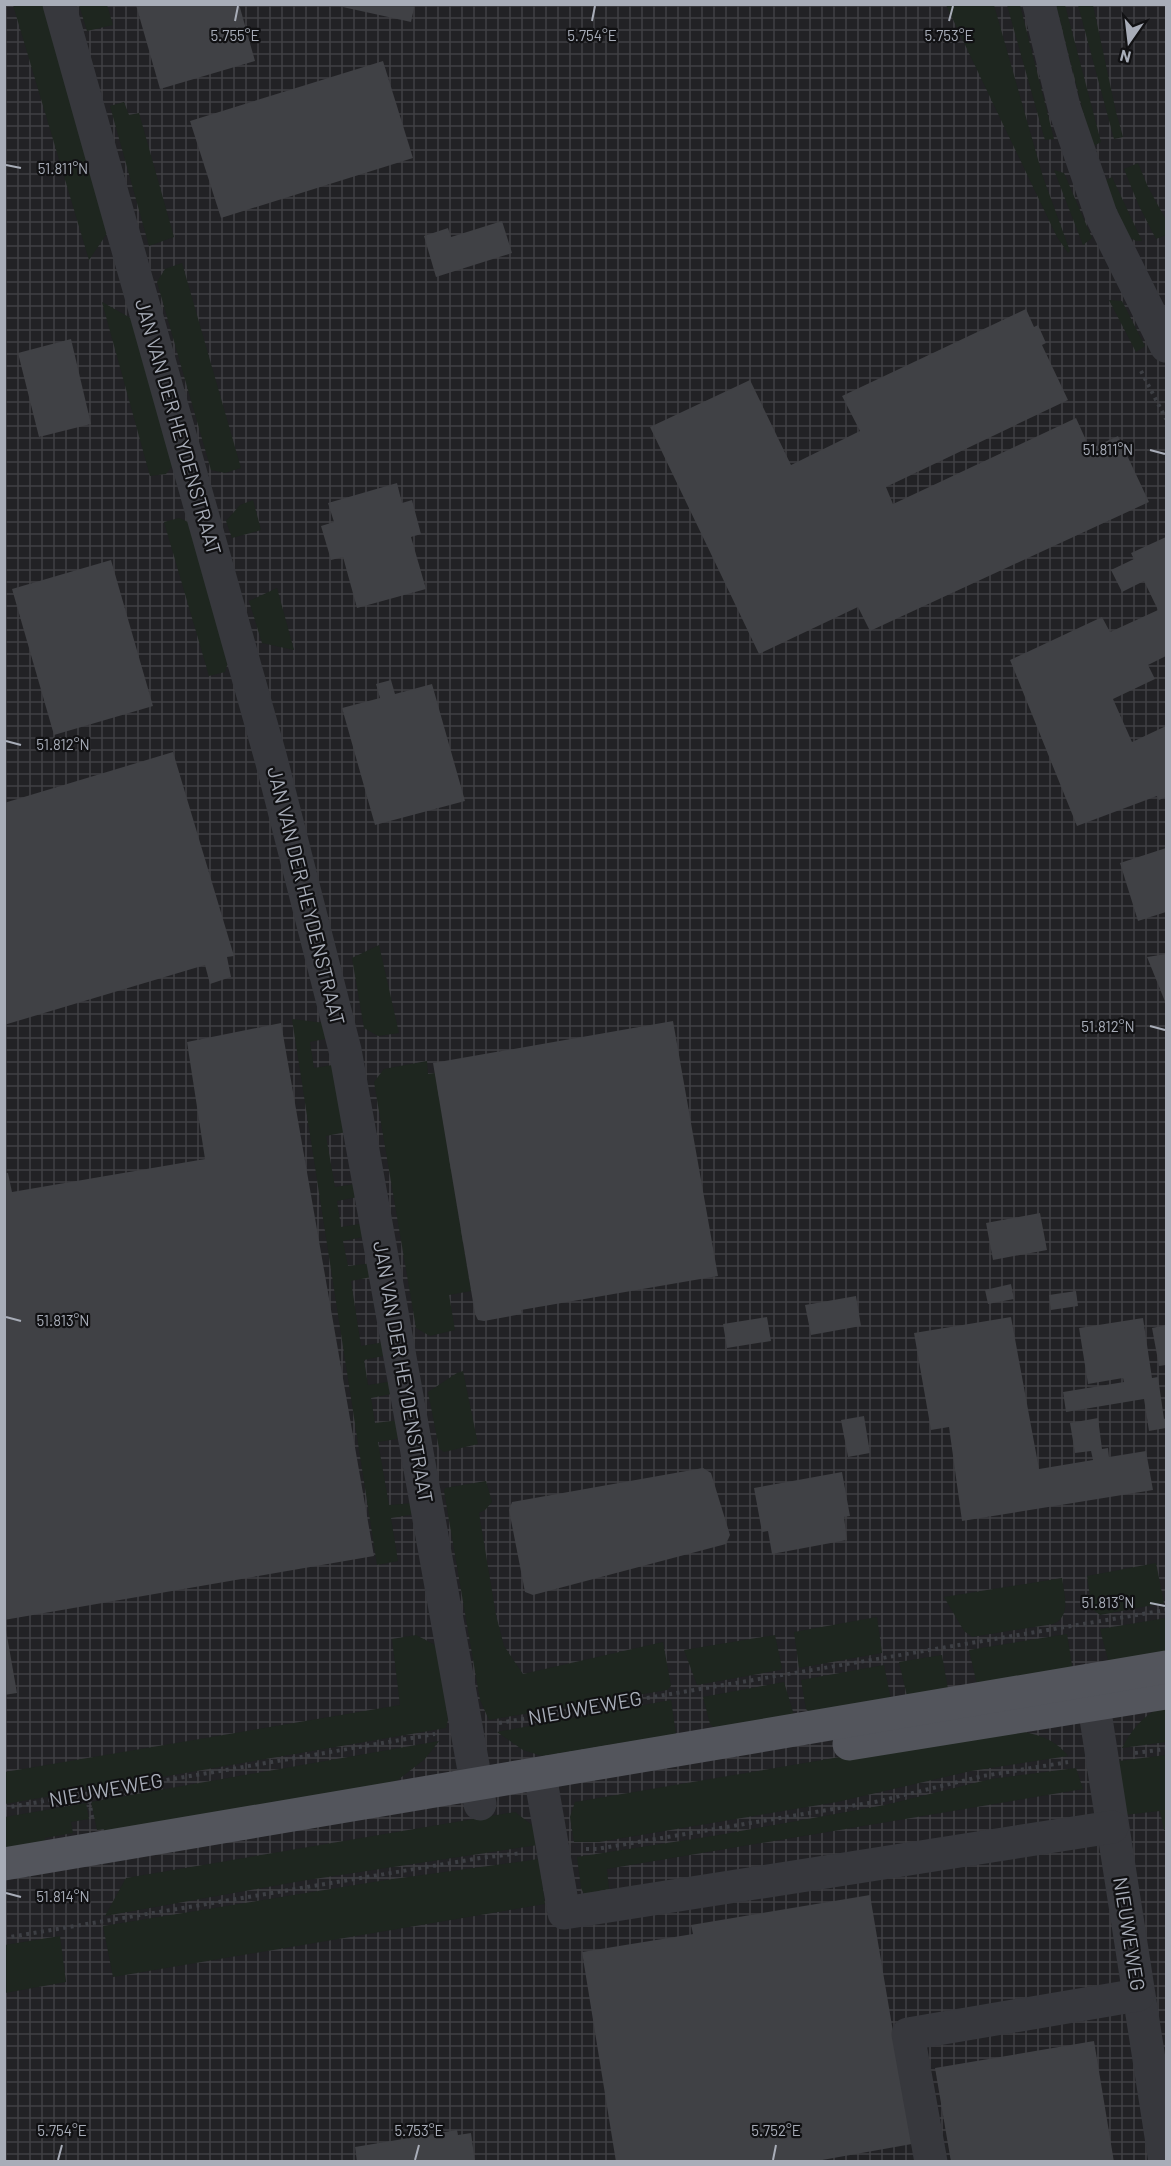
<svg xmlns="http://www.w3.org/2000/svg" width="1171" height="2166" font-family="Barlow,sans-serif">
<defs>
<pattern id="industrial-grid" width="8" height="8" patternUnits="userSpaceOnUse" patternTransform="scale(1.5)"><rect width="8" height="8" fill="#222225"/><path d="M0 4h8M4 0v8" fill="none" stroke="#3f3f43"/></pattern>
</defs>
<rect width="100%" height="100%" fill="#161618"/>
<!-- industrial -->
<rect fill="url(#industrial-grid)" x="5" y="5" width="1161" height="2156"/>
<!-- grass -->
<g fill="#1e261f">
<path d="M13 5H45L110 229 89 260Z"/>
<path d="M79 5H107L113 25 87 31Z"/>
<path d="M946 5H994L1043 177 1070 251 1068 253 1057 237Z"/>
<path d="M1007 5H1020L1054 139 1045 140Z"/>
<path d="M1056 5H1065L1101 142 1092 147Z"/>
<path d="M1078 5H1093L1116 112 1123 137 1114 139Z"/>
<path d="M124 102 129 115 139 113 174 237 149 246 110 106Z"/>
<path d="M1138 163 1148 187 1166 220V235L1156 239 1139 206 1124 169Z"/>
<path d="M1054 170 1064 173 1092 238 1083 245Z"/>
<path d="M1112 177 1142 241H1136L1129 237 1104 181Z"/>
<path d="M182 263 241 468 225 473 211 470 157 282 165 269Z"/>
<path d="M1109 300 1122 301 1145 346 1136 352Z"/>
<path d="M102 302 136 321 176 461 166 474 150 476Z"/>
<path d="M253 500 261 530 232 538 226 521 240 505Z"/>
<path d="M179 518 195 525 231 652 225 672 209 676 164 522Z"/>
<path d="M277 588 294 650 262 643 249 601Z"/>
<path d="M379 945 399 1033 378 1036 364 1028 352 958Z"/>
<path d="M292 1019 325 1023 335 1037 310 1042 314 1068 339 1064 351 1131 326 1136 335 1187 361 1183 363 1196 337 1201 341 1227 366 1223 369 1236 343 1241 348 1266 373 1263 376 1276 351 1281 361 1346 385 1342 388 1355 364 1360 368 1385 394 1381 396 1393 371 1398 375 1423 400 1420 403 1438 378 1442 389 1505 414 1503 416 1514 391 1518 398 1561 377 1565Z"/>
<path d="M427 1061 428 1074 435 1073 471 1291 449 1295 455 1330 430 1336 416 1328 374 1082 384 1069Z"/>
<path d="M463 1371 478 1444 444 1452 439 1448 428 1392 457 1373Z"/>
<path d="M486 1481 492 1502 485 1510 479 1513 496 1615 504 1646 523 1674 663 1642 671 1686 667 1690 489 1720 480 1700 444 1491 445 1488Z"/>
<path d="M1156 1563 1164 1603 1100 1615 1092 1609 1087 1576Z"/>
<path d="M1062 1578C1064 1594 1072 1616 1053 1624L972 1637 964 1631 944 1597Z"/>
<path d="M877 1617 882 1653 799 1668 794 1632Z"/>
<path d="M1166 1618V1659L1114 1667 1108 1660 1100 1629Z"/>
<path d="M1067 1634 1072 1665 1069 1676 978 1689 969 1650Z"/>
<path d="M416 1635 439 1647 448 1720 446 1728 5 1804V1772L400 1705 392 1639Z"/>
<path d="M775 1635 782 1668 780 1670 697 1685 684 1650Z"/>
<path d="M942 1655 948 1689 907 1696 899 1662Z"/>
<path d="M884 1665 891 1700 815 1718 806 1709 801 1680Z"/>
<path d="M784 1682 794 1715 714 1728 710 1724 703 1697Z"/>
<path d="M671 1700 676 1734 542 1756 523 1750 497 1732Z"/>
<path d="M1166 1705V1742L1122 1748C1133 1727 1145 1714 1166 1705Z"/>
<path d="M1005 1729C1029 1732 1053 1736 1068 1756L971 1771 837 1802 599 1842H574L570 1817 575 1802Z"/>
<path d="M439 1741 425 1759 390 1786 105 1838 104 1829 97 1830 91 1802Z"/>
<path d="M1166 1755V1830H1164L1160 1811 1124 1815 1119 1761Z"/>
<path d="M1076 1768 1083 1789 607 1869 609 1889 584 1894 581 1888 577 1857 719 1835 885 1805 991 1779Z"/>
<path d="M86 1803 89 1819 71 1822 73 1833 45 1838 46 1849 5 1856V1817Z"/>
<path d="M515 1812 532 1825 538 1845 301 1881 105 1916 126 1878Z"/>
<path d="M539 1859 545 1904 113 1977 103 1926 386 1880Z"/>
<path d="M60 1936 66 1982 5 1993V1945Z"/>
</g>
<!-- building -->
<g fill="#404145">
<path d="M239 4 255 61 160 89 136 5Z"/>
<path d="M329 4H415L411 22Z"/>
<path d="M383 61 413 158 221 218 190 121Z"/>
<path d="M502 221 512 253 436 277 424 236 448 228 451 237Z"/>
<path d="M1026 309 1034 327 1038 325 1046 343 1042 345 1068 400 886 487 893 504 1076 418 1090 449 1118 436 1149 502 870 631 858 607 759 654 650 427 750 380 791 465 860 431 842 396Z"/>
<path d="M71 339 91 424 39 437 18 353Z"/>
<path d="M397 483 402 503 412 500 421 534 411 537 426 589 357 608 343 557 331 560 321 526 334 522 328 503Z"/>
<path d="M1166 537V656L1148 665 1155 679 1113 699 1132 742 1166 726V797L1159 800 1157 796 1077 826 1010 660 1102 617 1110 632 1158 610 1144 581 1122 592 1111 570 1134 559 1131 553Z"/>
<path d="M111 560 153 706 54 735 12 589Z"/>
<path d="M391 680 395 694 432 684 465 801 375 825 342 708 380 698 376 684Z"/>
<path d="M173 752 234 956 227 957 231 977 210 984 205 965 4 1025V803Z"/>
<path d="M1166 848V912L1138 921 1120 863Z"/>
<path d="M1166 954V1004L1147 957Z"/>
<path d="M673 1021 718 1276 521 1310 522 1314 484 1321 478 1320 475 1314 433 1063Z"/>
<path d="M281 1023 374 1556 4 1620V1173H8L12 1192 205 1159 187 1042Z"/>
<path d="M1040 1213 1047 1250 993 1260 986 1223Z"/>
<path d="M1011 1284 1014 1299 988 1304 985 1290Z"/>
<path d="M1076 1291 1078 1306 1051 1310 1049 1295Z"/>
<path d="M856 1296 861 1326 811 1335 805 1305Z"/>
<path d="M767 1317 771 1341 727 1348 723 1324Z"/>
<path d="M1011 1317 1039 1469 1093 1460 1091 1451 1075 1453 1070 1423 1098 1418 1102 1449 1108 1448 1109 1457 1146 1451 1153 1490 962 1521 949 1427 931 1430 914 1333Z"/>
<path d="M1143 1318 1152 1378 1158 1377 1164 1419 1166 1418V1428L1149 1431 1144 1399 1066 1412 1063 1392 1124 1382 1123 1378 1088 1384 1079 1328Z"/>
<path d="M1166 1325V1365L1159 1366 1152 1328Z"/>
<path d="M864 1416 870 1453 848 1457 841 1420Z"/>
<path d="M703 1468 711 1473 730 1535 726 1544 533 1595 525 1592 509 1510 512 1502Z"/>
<path d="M842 1472 850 1516 844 1517 847 1540 772 1554 768 1531 762 1532 754 1488Z"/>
<path d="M6 1630 17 1693 4 1695V1631Z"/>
<path d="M870 1895 912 2144 811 2162H616L582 1952 693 1934 691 1925Z"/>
<path d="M1094 2041 1114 2162H951L935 2068Z"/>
<path d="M457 2130 458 2135 471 2133 475 2162H357L355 2147Z"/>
</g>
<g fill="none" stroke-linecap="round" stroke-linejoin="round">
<!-- path -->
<g stroke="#3d3f44" stroke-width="4" stroke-dasharray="3 4.5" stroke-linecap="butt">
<path d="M1141 371 1166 419"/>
<path d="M499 1723 1166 1610"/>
<path d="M1135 1753 1166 1749"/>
<path d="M88 1793 92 1817"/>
<path d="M4 1808 435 1734"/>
<path d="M586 1849H597L875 1802 983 1776 1068 1762"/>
<path d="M4 1938 480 1858 522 1853"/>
</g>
<!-- minor -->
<g stroke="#37383d" stroke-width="33">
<path d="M59 4 271 759 345 1050 480 1804"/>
<path d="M1039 4 1064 107 1101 215 1166 346"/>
<path d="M1090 1680 1165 2162"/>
<path d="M543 1792 564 1913 1112 1827"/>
<path d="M931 2162 908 2034 1138 1995"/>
</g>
<!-- major -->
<g stroke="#53555c" stroke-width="33">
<path d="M849 1744 1166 1693"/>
<path d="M4 1864 1166 1667"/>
</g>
</g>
<!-- ticks -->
<path fill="none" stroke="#a8adb8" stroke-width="2" d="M235 21 238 6M592 21 595 6M949 21 953 6M6 165 21 168M1150 450 1165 454M6 741 21 745M1150 1026 1165 1030M6 1317 21 1321M1150 1603 1165 1606M6 1893 21 1897M58 2160 62 2145M415 2160 419 2145M773 2160 776 2145"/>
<g text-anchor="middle" stroke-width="4.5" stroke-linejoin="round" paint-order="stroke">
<!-- street labels -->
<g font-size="20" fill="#a8adb8" stroke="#111113">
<text transform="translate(178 427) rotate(74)" y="7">JAN VAN DER HEYDENSTRAAT</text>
<text transform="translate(306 896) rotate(76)" y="7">JAN VAN DER HEYDENSTRAAT</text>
<text transform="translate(403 1372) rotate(80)" y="7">JAN VAN DER HEYDENSTRAAT</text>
<text transform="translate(585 1708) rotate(-10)" y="7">NIEUWEWEG</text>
<text transform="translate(106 1790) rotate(-10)" y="7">NIEUWEWEG</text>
<text transform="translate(1129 1934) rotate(81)" y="7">NIEUWEWEG</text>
</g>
</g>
<g font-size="15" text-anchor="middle" fill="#a8adb8" stroke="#111113" stroke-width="4.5" stroke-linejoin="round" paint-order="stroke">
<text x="235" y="41">5.755°E</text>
<text x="592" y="41">5.754°E</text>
<text x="949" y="41">5.753°E</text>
<text x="63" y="174">51.811°N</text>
<text x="1108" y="455">51.811°N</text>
<text x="63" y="750">51.812°N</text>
<text x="1108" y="1032">51.812°N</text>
<text x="63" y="1326">51.813°N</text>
<text x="1108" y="1608">51.813°N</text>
<text x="63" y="1902">51.814°N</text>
<text x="62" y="2136">5.754°E</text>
<text x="419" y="2136">5.753°E</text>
<text x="776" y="2136">5.752°E</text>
</g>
<!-- border -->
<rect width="1171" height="2166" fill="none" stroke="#a8adb8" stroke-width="12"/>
<!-- north arrow -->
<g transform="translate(1129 42) rotate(194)" stroke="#111113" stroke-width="4.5" paint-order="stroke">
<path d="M0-4.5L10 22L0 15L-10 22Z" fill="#a8adb8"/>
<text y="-9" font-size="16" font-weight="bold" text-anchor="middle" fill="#a8adb8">N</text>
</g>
</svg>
